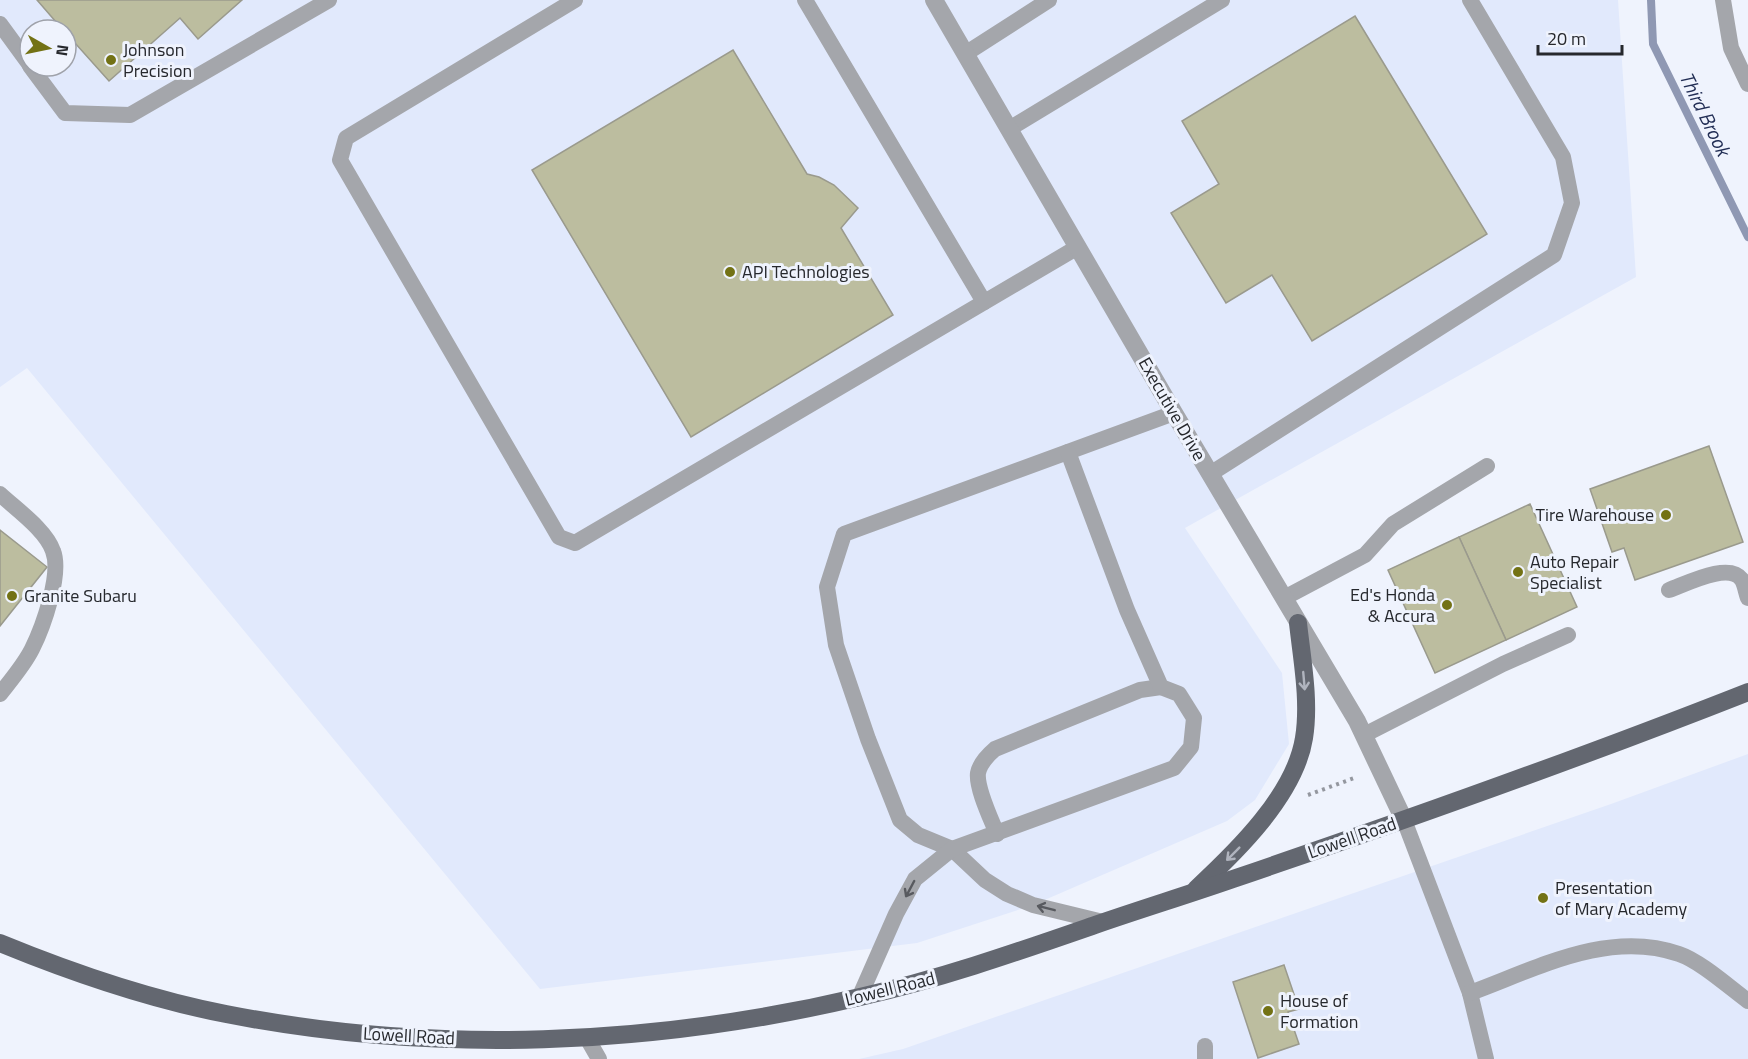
<svg xmlns="http://www.w3.org/2000/svg" width="1748" height="1059" font-family="'Titillium Web',sans-serif">
<rect width="100%" height="100%" fill="#eff3fd"/>
<!-- built -->
<g fill="#e1e9fc" fill-rule="evenodd">
<path d="M0 0H1618L1636 277 1185 528 1282 673 1289 744 1255 800 1227 821 1033 905 917 943 540 989 27 368 0 387ZM30 30H66V66H30Z"/>
<path d="M1748 754V1059H859L903 1049 1611 804Z"/>
</g>
<g fill="none" stroke-linecap="round" stroke-linejoin="round">
<!-- stream -->
<path stroke="#8f98b3" stroke-width="8" d="M1651 0 1653 44 1748 237"/>
</g>
<!-- building -->
<g fill="#bcbd9f" stroke="#9a9a8d" stroke-width="1.5">
<path d="M37 0H242L198 39 180 18 109 81 66 33V30H63Z"/>
<path d="M1355 16 1487 234 1312 341 1272 275 1226 303 1171 213 1219 184 1182 121Z"/>
<path d="M733 50 807 174 819 177 834 185 858 208 841 228 893 315 691 437 532 170Z"/>
<path d="M1709 446 1743 542 1635 580 1624 548 1612 552 1590 489Z"/>
<path d="M1530 504 1577 607 1506 640 1459 537Z"/>
<path d="M0 530 47 567 0 626Z"/>
<path d="M1459 537 1506 640 1435 673 1388 570Z"/>
<path d="M1284 965 1299 1009 1288 1012 1299 1044 1258 1058 1233 982Z"/>
</g>
<g fill="none" stroke-linecap="round" stroke-linejoin="round">
<!-- path -->
<path stroke="#94979f" stroke-width="4" stroke-dasharray="3 4.5" stroke-linecap="butt" d="M1308 795 1357 777"/>
<!-- lane -->
<g stroke="#a4a6ab" stroke-width="16">
<path d="M575 0 346 138 340 160 559 537 575 543 1078 247"/>
<path d="M805 0 984 302"/>
<path d="M1723 0 1731 48 1748 84"/>
<path d="M0 24 30 65"/>
<path d="M965 54 1049 0"/>
<path d="M30 66 65 113 130 115 329 0"/>
<path d="M1009 129 1222 0"/>
<path d="M1210 474 1554 255 1572 203 1563 157 1470 0"/>
<path d="M0 494C16 509 46 530 53 551 62 574 43 627 32 649 24 665 11 680 0 694"/>
<path d="M1669 590C1686 584 1730 561 1742 580 1745 585 1746 593 1748 598"/>
<path d="M1284 598 1365 555 1393 524 1487 466"/>
<path d="M1364 735 1503 664 1568 635"/>
<path d="M1404 820 1470 993 1486 1059"/>
<path d="M997 834C991 819 976 788 978 773 980 763 988 755 995 749L1140 690 1161 687"/>
<path d="M1103 922 1033 905 1007 894 985 880 952 849 918 835 900 820 868 739 836 645 827 587 844 534 1174 413"/>
<path d="M1470 993C1536 969 1608 929 1679 954 1700 961 1729 987 1748 1001"/>
<path d="M859 998 896 914 915 879 952 849 1174 768 1191 747 1194 718 1179 694 1161 687 1127 610 1068 452"/>
<path d="M587 1038 599 1059"/>
<path d="M1205 1059V1046"/>
</g>
<!-- street -->
<path stroke="#a4a6ab" stroke-width="18" d="M934 0 1174 413 1357 721 1404 820"/>
<!-- primary -->
<g stroke="#636770" stroke-width="18">
<path d="M1196 889C1236 852 1295 795 1304 738 1310 701 1302 660 1298 623"/>
<path d="M0 943C73 973 149 999 226 1014 435 1055 652 1046 860 997 940 979 1017 952 1095 925 1141 909 1187 895 1233 879 1406 820 1578 759 1748 692"/>
</g>
</g>
<!-- one-way arrows -->
<defs><path id="oneway-shaft" d="M-6 0H5M1.5-3L5.5 0L1.5 3" fill="none" stroke-width="1.6" stroke-linecap="round" stroke-linejoin="round" transform="scale(1.5)"/></defs>
<g stroke="#b0b4be">
<use href="#oneway-shaft" transform="translate(1304 681) rotate(85)"/>
<use href="#oneway-shaft" transform="translate(1233 854) rotate(135)"/>
</g>
<g stroke="#585a5f">
<use href="#oneway-shaft" transform="translate(910 889) rotate(118)"/>
<use href="#oneway-shaft" transform="translate(1046 908) rotate(-166)"/>
</g>
<!-- markers -->
<g fill="#737215" stroke="#eff3fd" stroke-width="2">
<circle cx="111" cy="60" r="6"/>
<circle cx="730" cy="272" r="6"/>
<circle cx="1666" cy="515" r="6"/>
<circle cx="1518" cy="572" r="6"/>
<circle cx="12" cy="596" r="6"/>
<circle cx="1447" cy="605" r="6"/>
<circle cx="1543" cy="898" r="6"/>
<circle cx="1268" cy="1011" r="6"/>
</g>
<g text-anchor="middle" stroke-width="6" stroke-linejoin="round" paint-order="stroke">
<!-- poi labels -->
<g font-size="18" fill="#26282d" stroke="#eff3fd" text-anchor="start">
<text x="123" y="56">Johnson<tspan x="123" dy="21">Precision</tspan></text>
<text x="742" y="278">API Technologies</text>
<text x="1654" y="521" text-anchor="end">Tire Warehouse</text>
<text x="1530" y="568">Auto Repair<tspan x="1530" dy="21">Specialist</tspan></text>
<text x="1435" y="601" text-anchor="end">Ed's Honda<tspan x="1435" dy="21">&amp; Accura</tspan></text>
<text x="24" y="602">Granite Subaru</text>
<text x="1555" y="894">Presentation<tspan x="1555" dy="21">of Mary Academy</tspan></text>
<text x="1280" y="1007">House of<tspan x="1280" dy="21">Formation</tspan></text>
</g>
<!-- street labels -->
<g font-size="18" fill="#26282d" stroke="#eff3fd">
<text transform="translate(1172 409) rotate(60)" y="6">Executive Drive</text>
<text transform="translate(1352 838) rotate(-19)" y="6">Lowell Road</text>
<text transform="translate(890 989) rotate(-14)" y="6">Lowell Road</text>
<text transform="translate(409 1036) rotate(3)" y="6">Lowell Road</text>
</g>
<!-- water labels -->
<g font-size="20" font-style="italic" fill="#222e55" stroke="#eff3fd">
<text transform="translate(1705 114) rotate(64)" y="7">Third Brook</text>
</g>
</g>
<!-- north arrow -->
<g transform="translate(48 48) rotate(99)"><circle r="28" fill="#eff3fd" stroke="#9fa2aa" stroke-width="1.5"/>
<path d="M0-4.5L10 22L0 15L-10 22Z" fill="#737215"/>
<text y="-9" font-size="16" font-weight="bold" text-anchor="middle" fill="#26282d">N</text>
</g>
<!-- scale -->
<path d="M1538 45v9h84v-9" fill="none" stroke="#26282d" stroke-width="3"/>
<text x="1547" y="45" font-size="18" fill="#26282d" stroke="#eff3fd" stroke-width="4.5" paint-order="stroke">20 m</text>
</svg>
